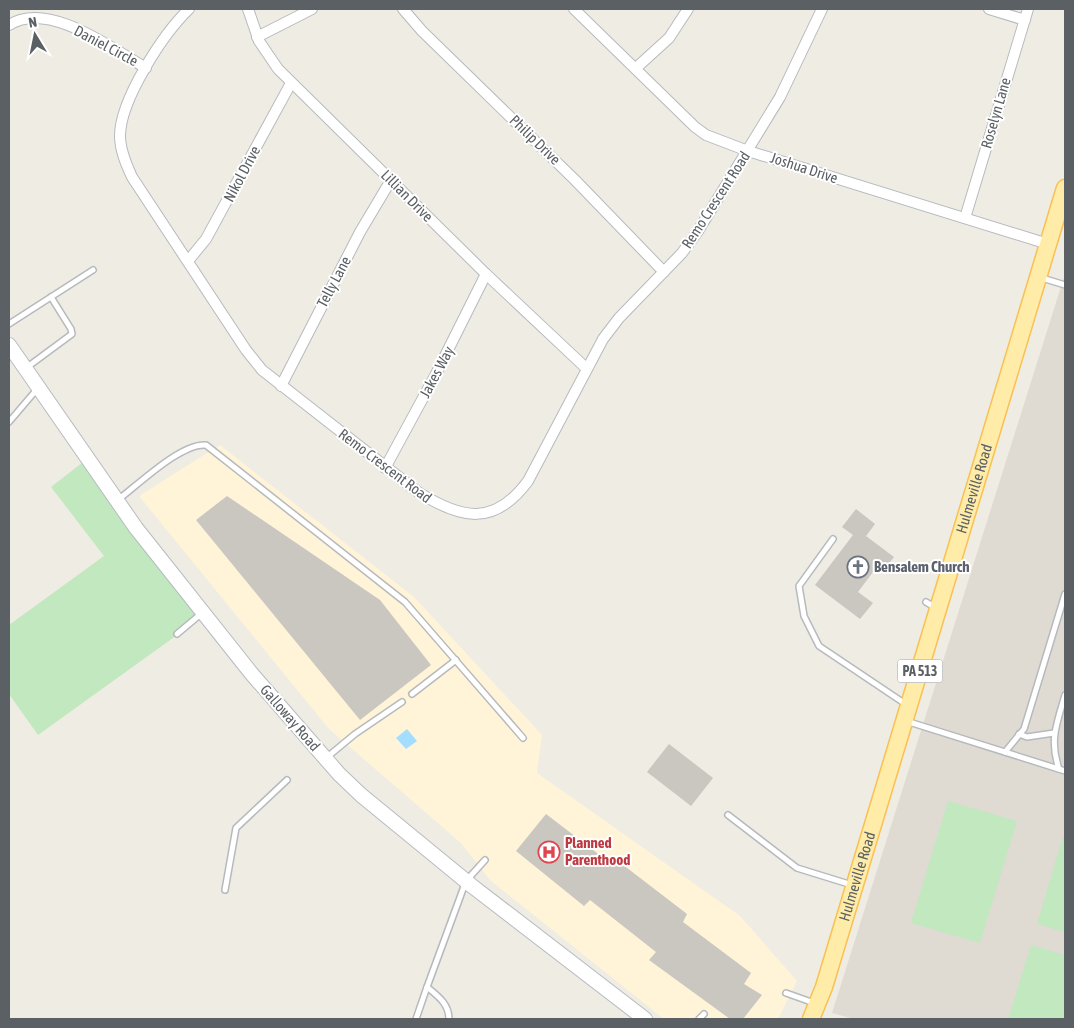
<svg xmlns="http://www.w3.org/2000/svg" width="1074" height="1028" font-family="'Asap Condensed',sans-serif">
<rect width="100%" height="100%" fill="#efece3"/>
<!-- commercial -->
<path fill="#fff4d8" d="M220 445 414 597 542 735 537 773 740 916 797 981 778 1019H664L491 881 461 843 329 729 139 496Z"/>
<!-- education -->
<path fill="#dfdbd2" d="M1065 274V1019H854L832 1013Z"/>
<!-- green -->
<g fill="#c1e8be">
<path d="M87 459 202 612 177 635 38 735 9 694V625L104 556 51 487Z"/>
<path d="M948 801 1017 821 980 943 911 923Z"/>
<path d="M1064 833H1065V932L1037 924Z"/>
<path d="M1031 945 1065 955V1019H1008Z"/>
</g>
<!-- water -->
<path fill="#a3ddff" d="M407 729 417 741 406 749 396 738Z"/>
<!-- building -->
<g fill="#cac6c0">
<path d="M227 496 380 600 431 665 360 720 196 520Z"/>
<path d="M856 509 875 524 866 536 894 557 882 572 876 568 858 592 873 603 860 619 815 585 853 535 842 527Z"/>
<path d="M669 744 713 778 691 806 647 772Z"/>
<path d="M546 814 614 866 618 861 687 914 683 922 751 973 744 984 762 995 743 1019H730L649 960 656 952 590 900 584 906 516 851Z"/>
</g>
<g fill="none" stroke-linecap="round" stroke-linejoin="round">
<!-- lane casing -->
<g stroke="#b6babe" stroke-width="8">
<g id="lane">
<path d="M1042 278 1065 285"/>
<path d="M9 324 93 270"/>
<path d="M26 368 72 334 71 329 51 297"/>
<path d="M9 422 38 388"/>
<path d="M119 499C139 484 181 443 206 445L405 602 523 738"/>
<path d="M833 539 799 586 804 616 819 646 907 705"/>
<path d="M926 602 936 608"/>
<path d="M177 634 202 613"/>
<path d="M412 694 456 660"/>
<path d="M906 721 1065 771"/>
<path d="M1019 734 1027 737 1054 733"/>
<path d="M1005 752 1024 729 1065 594"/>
<path d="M326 758 355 734 402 702"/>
<path d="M1059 769C1049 740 1057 723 1065 695"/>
<path d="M728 815 797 868 852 885"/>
<path d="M225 890 236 828 287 780"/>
<path d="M786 993 814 1003"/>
<path d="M416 1019 427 987"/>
<path d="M449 1019C449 1004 438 996 427 987L466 881 485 860"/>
<path d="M699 1019 704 1014"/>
</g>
</g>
<!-- street casing -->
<g stroke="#b6babe" stroke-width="12">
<g id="street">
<path d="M189 9C163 34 120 100 120 136 120 150 126 164 132 177L246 350 262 370 418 492C461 519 494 527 528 481L603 339 619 318 682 253 698 231 780 97 822 9"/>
<path d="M248 9 259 41 278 69 486 274 586 368"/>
<path d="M403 9 422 31 575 180 664 272"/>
<path d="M574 9 695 127 706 135 748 151 1048 244"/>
<path d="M989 9 1025 20"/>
<path d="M9 25C48 0 111 48 146 68"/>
<path d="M257 37 312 9"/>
<path d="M636 68 669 38 688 9"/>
<path d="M965 218 1028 9"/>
<path d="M188 261 206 239 291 83"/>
<path d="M281 386 360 232 391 180"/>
<path d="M385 468 436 374 486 274"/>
</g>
</g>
<!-- secondary casing -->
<g stroke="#b7bbc0" stroke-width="16">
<path id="secondary" d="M9 345 136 528 251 673 339 774 361 795 472 886 645 1019"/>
</g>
<!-- primary casing -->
<g stroke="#fac051" stroke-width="19">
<g id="primary">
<path id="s1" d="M811 1019 824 987 1065 188"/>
</g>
</g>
<!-- lane -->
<use href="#lane" stroke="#fff" stroke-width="5"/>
<!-- street -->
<use href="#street" stroke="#fff" stroke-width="10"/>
<!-- secondary -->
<use href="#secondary" stroke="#fff" stroke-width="14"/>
<!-- primary -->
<use href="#primary" stroke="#ffeca8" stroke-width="16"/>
</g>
<!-- icons -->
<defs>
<g id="church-ring" transform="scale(1.125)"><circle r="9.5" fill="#fff" stroke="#6b7280" stroke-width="1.5"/><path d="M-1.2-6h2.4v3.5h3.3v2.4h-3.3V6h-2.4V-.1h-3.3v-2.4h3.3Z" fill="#6b7280"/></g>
<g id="hospital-ring" transform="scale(1.125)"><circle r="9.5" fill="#fff" stroke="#e0444e" stroke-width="1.5"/><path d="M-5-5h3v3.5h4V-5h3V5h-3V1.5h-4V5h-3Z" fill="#e0444e"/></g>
</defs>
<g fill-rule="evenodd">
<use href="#church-ring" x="858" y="567"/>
<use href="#hospital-ring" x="549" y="852"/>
</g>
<g text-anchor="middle" stroke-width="4" stroke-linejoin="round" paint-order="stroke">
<!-- shield labels -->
<rect fill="#fff" stroke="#8c9093" stroke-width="1" x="897.5" y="659.5" width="45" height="23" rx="4"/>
<g font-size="14" font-weight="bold" fill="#5b6065">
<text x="920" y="676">PA 513</text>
</g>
<!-- street labels -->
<g font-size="15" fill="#5b6065" stroke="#fff">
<text transform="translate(106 46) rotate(28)" y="5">Daniel Circle</text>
<text transform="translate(996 113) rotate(-74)" y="5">Roselyn Lane</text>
<text transform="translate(535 140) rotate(44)" y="5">Philip Drive</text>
<text transform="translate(804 168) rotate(18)" y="5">Joshua Drive</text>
<text transform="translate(242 174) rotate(-62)" y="5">Nikol Drive</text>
<text transform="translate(407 196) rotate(45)" y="5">Lillian Drive</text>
<text transform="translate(716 200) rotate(-57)" y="5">Remo Crescent Road</text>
<text transform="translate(334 282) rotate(-62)" y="5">Telly Lane</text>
<text transform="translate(437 372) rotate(-62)" y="5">Jakes Way</text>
<text transform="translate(385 466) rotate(37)" y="5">Remo Crescent Road</text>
<text dy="5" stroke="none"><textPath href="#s1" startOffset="555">Hulmeville Road</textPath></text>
<text transform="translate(290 718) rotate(49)" y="5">Galloway Road</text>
<text dy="5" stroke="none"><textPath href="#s1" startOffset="150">Hulmeville Road</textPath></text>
</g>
<!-- worship labels -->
<g font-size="15" font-weight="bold" fill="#5b616d" stroke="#fff" text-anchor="start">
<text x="874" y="572">Bensalem Church</text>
</g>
<!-- health labels -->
<g font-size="15" font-weight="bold" fill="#be3a42" stroke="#fff" text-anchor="start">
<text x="565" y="848">Planned<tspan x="565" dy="17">Parenthood</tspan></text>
</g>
</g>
<!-- border -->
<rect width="1074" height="1028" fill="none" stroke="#5b6065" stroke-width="20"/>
<!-- north arrow -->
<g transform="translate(35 35) rotate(350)" stroke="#ffffff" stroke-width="4" paint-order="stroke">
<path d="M0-4L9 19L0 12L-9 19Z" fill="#5b6065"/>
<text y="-8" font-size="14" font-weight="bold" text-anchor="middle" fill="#5b6065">N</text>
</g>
</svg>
